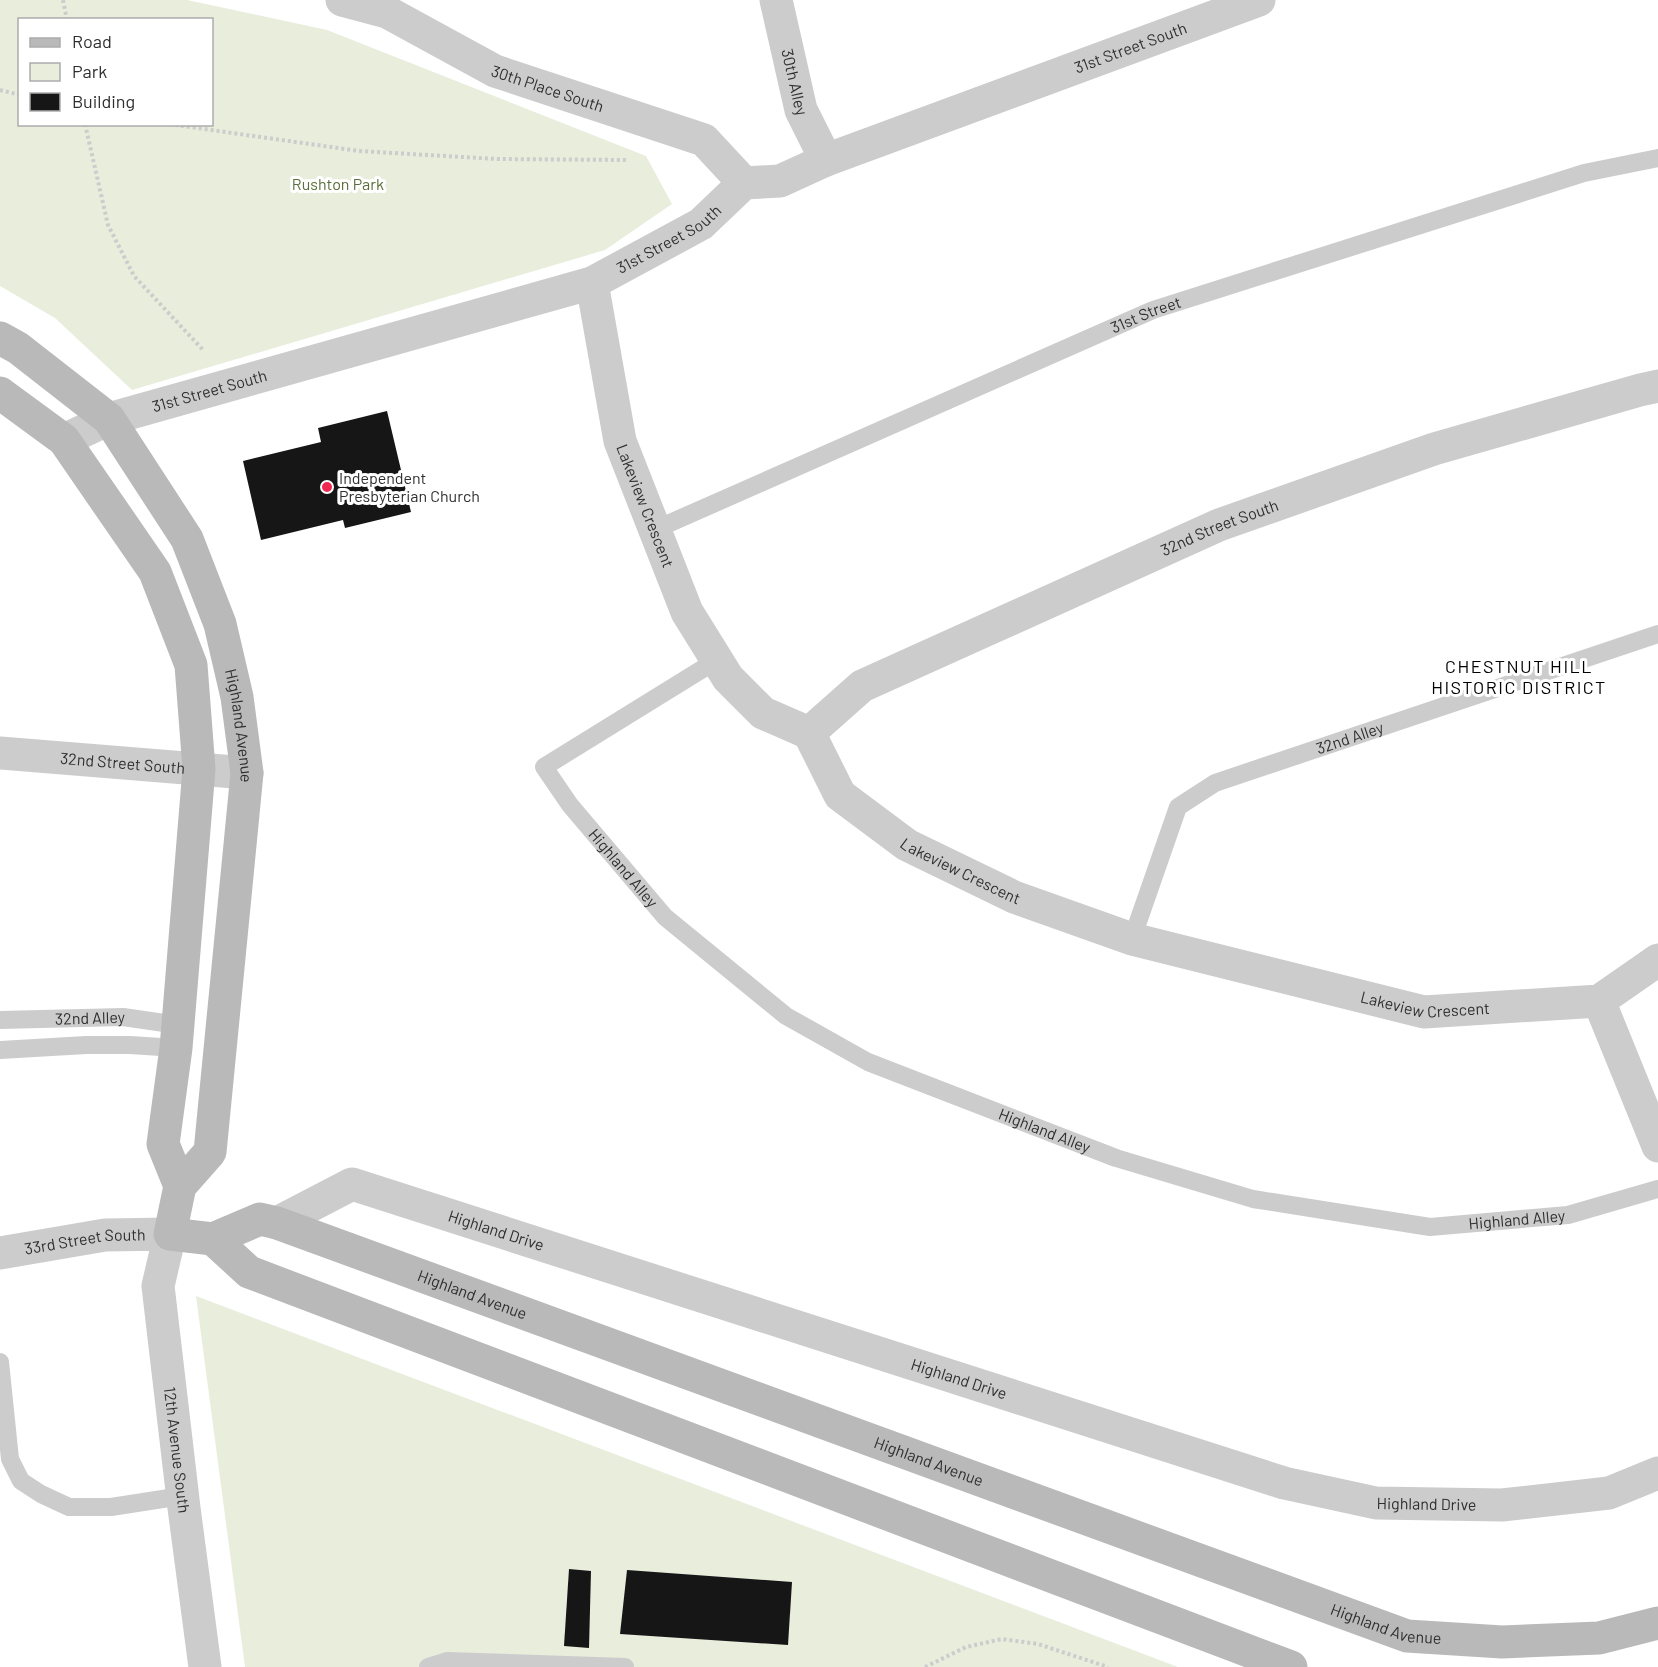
<svg xmlns="http://www.w3.org/2000/svg" width="1658" height="1667" font-family="Barlow,sans-serif">
<rect width="100%" height="100%" fill="#fff"/>
<!-- green -->
<g fill="#e8eddc" fill-rule="evenodd">
<path d="M0 0H187L327 30 646 156 672 204 605 250 132 390 55 318 0 286ZM20 20H212V124H20Z"/>
<path d="M196 1296 1178 1667H245Z"/>
</g>
<!-- building -->
<g fill="#161616">
<path d="M387 411 411 512 345 528 343 520 261 540 243 461 321 442 318 428Z"/>
<path d="M569 1569 591 1571 589 1648 564 1646Z"/>
<path d="M627 1570 792 1582 788 1645 620 1634Z"/>
</g>
<g fill="none" stroke-linecap="round" stroke-linejoin="round">
<!-- path -->
<g stroke="#ccc" stroke-width="4" stroke-dasharray="3 3" stroke-linecap="butt">
<path d="M63 0 67 20"/>
<path d="M0 90 20 95"/>
<path d="M85 124 108 225 134 276 204 351"/>
<path d="M169 124 359 151 497 159 627 160"/>
<path d="M925 1667 966 1647 1002 1639 1038 1644 1108 1667"/>
</g>
<!-- lane -->
<g stroke="#ccc" stroke-width="18">
<path id="s1" d="M654 530 1153 310 1584 173 1658 158"/>
<path id="s2" d="M717 660 544 767 570 805 665 917 786 1016 868 1062 1116 1158 1253 1199 1430 1227 1568 1215 1658 1189"/>
<path id="s3" d="M1132 939 1178 807 1215 783 1658 634"/>
<path id="s4" d="M0 1020 123 1017 178 1025"/>
<path d="M0 1050 86 1045H130L176 1048"/>
<path d="M0 1362 10 1459 21 1481 41 1494 69 1507H111L182 1496"/>
<path d="M428 1667 447 1661 625 1667"/>
</g>
<!-- street -->
<g stroke="#ccc" stroke-width="33">
<path id="s5" d="M342 0 387 12 495 71 704 140 744 183"/>
<path id="s6" d="M776 0 801 110 826 160"/>
<path id="s7" d="M592 283 620 441 687 612 728 678 763 713 809 733 840 795 907 845 1014 897 1132 939 1424 1012 1599 1001 1658 960"/>
<path id="s8" d="M64 440 109 419 592 283 701 224 744 183 780 181 826 160 1259 0"/>
<path id="s9" d="M809 733 862 686 1219 525 1434 449 1640 390 1658 386"/>
<path id="s10" d="M0 753 247 773"/>
<path d="M1599 1001 1658 1146"/>
<path id="s11" d="M277 1223 352 1184 1284 1483 1376 1503 1502 1505 1609 1493 1658 1473"/>
<path id="s12" d="M0 1253 105 1235 170 1234 158 1286 184 1508 205 1667"/>
</g>
<!-- secondary -->
<g stroke="#b9b9b9" stroke-width="33">
<path id="s13" d="M0 338 18 348 109 419 187 539 220 624 237 697 247 773 210 1152 180 1186 170 1234 213 1239 260 1219 277 1223 1407 1636 1502 1642 1599 1638 1658 1623"/>
<path d="M0 393 64 440 155 572 191 665 199 769 176 1048 163 1144 180 1186"/>
<path d="M213 1239 249 1272 1291 1667"/>
</g>
</g>
<!-- markers -->
<circle fill="#f02751" stroke="#fff" stroke-width="2" cx="327" cy="487" r="6"/>
<g text-anchor="middle" stroke-width="6" stroke-linejoin="round" paint-order="stroke">
<!-- street labels -->
<g font-size="16" fill="#2f2f2f" stroke="#fff">
<text dy="6" stroke="none"><textPath href="#s8" startOffset="1146">31st Street South</textPath></text>
<text dy="6" stroke="none"><textPath href="#s6" startOffset="84">30th Alley</textPath></text>
<text dy="6" stroke="none"><textPath href="#s5" startOffset="225">30th Place South</textPath></text>
<text dy="6" stroke="none"><textPath href="#s8" startOffset="640">31st Street South</textPath></text>
<text dy="6" stroke="none"><textPath href="#s1" startOffset="537">31st Street</textPath></text>
<text dy="6" stroke="none"><textPath href="#s8" startOffset="154">31st Street South</textPath></text>
<text dy="6" stroke="none"><textPath href="#s7" startOffset="230">Lakeview Crescent</textPath></text>
<text dy="6" stroke="none"><textPath href="#s9" startOffset="462">32nd Street South</textPath></text>
<text dy="6" stroke="none"><textPath href="#s13" startOffset="474">Highland Avenue</textPath></text>
<text dy="6" stroke="none"><textPath href="#s3" startOffset="326">32nd Alley</textPath></text>
<text dy="6" stroke="none"><textPath href="#s10" startOffset="123">32nd Street South</textPath></text>
<text dy="6" stroke="none"><textPath href="#s2" startOffset="332">Highland Alley</textPath></text>
<text dy="6" stroke="none"><textPath href="#s7" startOffset="734">Lakeview Crescent</textPath></text>
<text dy="6" stroke="none"><textPath href="#s7" startOffset="1220">Lakeview Crescent</textPath></text>
<text dy="6" stroke="none"><textPath href="#s4" startOffset="90">32nd Alley</textPath></text>
<text dy="6" stroke="none"><textPath href="#s2" startOffset="836">Highland Alley</textPath></text>
<text dy="6" stroke="none"><textPath href="#s2" startOffset="1322">Highland Alley</textPath></text>
<text dy="6" stroke="none"><textPath href="#s11" startOffset="236">Highland Drive</textPath></text>
<text dy="6" stroke="none"><textPath href="#s12" startOffset="86">33rd Street South</textPath></text>
<text dy="6" stroke="none"><textPath href="#s13" startOffset="1317">Highland Avenue</textPath></text>
<text dy="6" stroke="none"><textPath href="#s11" startOffset="722">Highland Drive</textPath></text>
<text dy="6" stroke="none"><textPath href="#s12" startOffset="390">12th Avenue South</textPath></text>
<text dy="6" stroke="none"><textPath href="#s13" startOffset="1803">Highland Avenue</textPath></text>
<text dy="6" stroke="none"><textPath href="#s11" startOffset="1208">Highland Drive</textPath></text>
<text dy="6" stroke="none"><textPath href="#s13" startOffset="2289">Highland Avenue</textPath></text>
</g>
<!-- park labels -->
<g font-size="16" fill="#596e39" stroke="#fff">
<text x="338" y="190">Rushton Park</text>
</g>
<!-- poi labels -->
<g font-size="16" fill="#2f2f2f" stroke="#fff" text-anchor="start">
<text x="339" y="484">Independent<tspan x="339" dy="18">Presbyterian Church</tspan></text>
</g>
<!-- neighbourhood labels -->
<g font-size="18" letter-spacing="1.5" fill="#000" stroke="#fff">
<text x="1519" y="673">CHESTNUT HILL<tspan x="1519" dy="21">HISTORIC DISTRICT</tspan></text>
</g>
</g>
<!-- legend -->
<rect x="18" y="18" width="195" height="108" fill="#ffffff" stroke="#acacac" stroke-width="1.5"/>
<rect x="30" y="38" width="30" height="9" fill="#b9b9b9" stroke="#acacac" stroke-width="1.5"/>
<text x="72" y="48" font-size="18" fill="#2f2f2f">Road</text>
<rect x="30" y="63" width="30" height="18" fill="#e8eddc" stroke="#acacac" stroke-width="1.5"/>
<text x="72" y="78" font-size="18" fill="#2f2f2f">Park</text>
<rect x="30" y="93" width="30" height="18" fill="#161616" stroke="#acacac" stroke-width="1.5"/>
<text x="72" y="108" font-size="18" fill="#2f2f2f">Building</text>
</svg>
